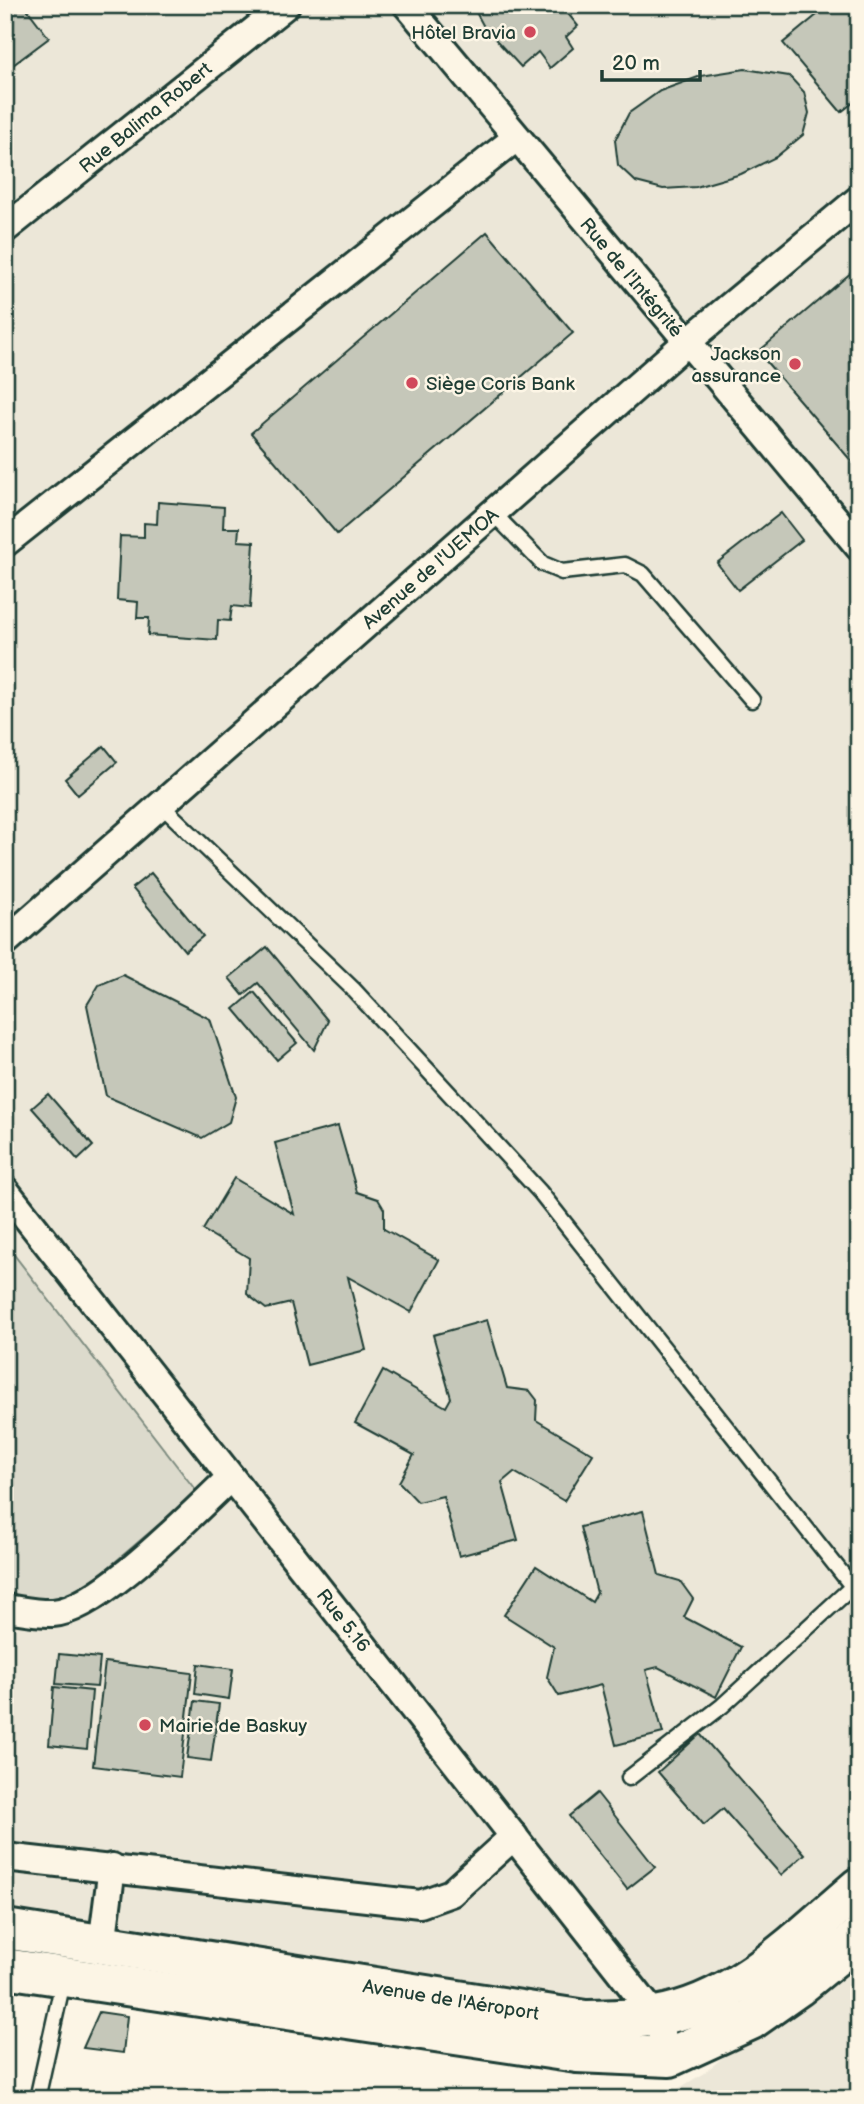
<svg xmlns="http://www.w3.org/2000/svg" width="864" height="2104" font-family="'Balsamiq Sans',sans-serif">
<rect width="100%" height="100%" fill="#fcf5e5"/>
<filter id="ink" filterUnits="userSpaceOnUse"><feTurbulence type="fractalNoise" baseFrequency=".0143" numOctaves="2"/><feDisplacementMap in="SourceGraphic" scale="14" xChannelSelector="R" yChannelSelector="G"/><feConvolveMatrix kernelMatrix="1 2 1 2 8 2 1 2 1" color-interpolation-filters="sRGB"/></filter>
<g filter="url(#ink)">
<!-- built -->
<g fill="#ece7d8">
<path d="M5 5H859V1888L655 2016 5 1929Z"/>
<path d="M859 1945V2099H661L704 2073Z"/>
</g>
<!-- green -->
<path fill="#dcdacc" stroke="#7e8c80" stroke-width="2" d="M5 1243 197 1492 68 1602 5 1595Z"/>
<!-- building -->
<g fill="#c5c7b9" stroke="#1f3d34" stroke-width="2">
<path d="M5 5H24L49 38 5 71Z"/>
<path d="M472 5H561L578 26 566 37 573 48 550 68 538 52 521 67 484 27Z"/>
<path d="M829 5H859V98L841 112 783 43Z"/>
<path d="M745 69 789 76 804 92 809 113 803 135 776 157 741 174 696 187 663 189 636 182 618 165 615 140 629 113 660 91 701 76Z"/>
<path d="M487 232 573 333 337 534 251 433Z"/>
<path d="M859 266V470L758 352Z"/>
<path d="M158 502 224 507 223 528H239L238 541 254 542 250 608 232 606 230 621 218 620 217 640 148 635 149 618H137L138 602 117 600 120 536 144 537V523L157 524Z"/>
<path d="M781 513 802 540 738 590 717 563Z"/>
<path d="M104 746 117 762 78 795 65 779Z"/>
<path d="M151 873 203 936 185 951 132 888Z"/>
<path d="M267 947 328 1021 314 1050 258 983 243 995 229 978Z"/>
<path d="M123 975 210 1019 236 1097 229 1122 202 1138 106 1096 87 1005 99 985Z"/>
<path d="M254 992 297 1043 277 1060 234 1009Z"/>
<path d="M48 1094 93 1146 78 1160 32 1108Z"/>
<path d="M338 1126 357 1192 378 1199 384 1209V1229L439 1260 411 1312 348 1277 366 1350 307 1365 291 1303 266 1309 247 1294 249 1258 203 1230 234 1178 294 1214 275 1143Z"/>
<path d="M487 1320 507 1388 530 1391 537 1400 536 1420 593 1454 564 1501 514 1472 502 1482 518 1540 459 1556 443 1496 418 1502 399 1482 414 1455 355 1423 383 1371 446 1407 451 1398 433 1335Z"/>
<path d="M643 1511 659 1575 680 1581 693 1599 684 1617 741 1647 716 1697 658 1667 646 1670 663 1733 616 1745 601 1685 559 1696 547 1677 554 1647 504 1615 536 1566 592 1602 597 1593 580 1527Z"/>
<path d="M59 1654 100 1658 97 1687 56 1684Z"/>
<path d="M105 1662 192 1673 180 1777 93 1766Z"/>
<path d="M198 1664 233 1669 229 1699 195 1694Z"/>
<path d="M54 1687 92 1691 87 1749 49 1745Z"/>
<path d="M195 1701 219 1704 211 1761 187 1758Z"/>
<path d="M700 1734 805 1854 781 1875 723 1809 704 1825 658 1772Z"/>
<path d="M597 1793 655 1867 627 1889 569 1816Z"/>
<path d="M99 2012 127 2016 123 2053 83 2048Z"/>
</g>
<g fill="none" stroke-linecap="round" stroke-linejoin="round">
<!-- service casing -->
<g stroke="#1f3d34" stroke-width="19">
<g id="service">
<path d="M493 513 543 564 562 572 625 565 643 574 752 700"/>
<path d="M161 805 353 989 540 1192 859 1595"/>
<path d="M629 1778 722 1706 852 1587"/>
<path d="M37 2099 64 1977"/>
</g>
</g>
<!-- minor casing -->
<g stroke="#1f3d34" stroke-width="32">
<g id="minor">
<path d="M407 5 859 547"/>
<path d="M5 229 286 5"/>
<path d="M5 543 516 138"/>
<path d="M5 942 687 342 859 199"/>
<path d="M5 1190 655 2016 670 2057"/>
<path d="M5 1608C21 1610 38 1614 53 1613 100 1610 194 1511 231 1477"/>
<path d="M5 1857 420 1904 451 1893 514 1836"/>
<path d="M102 1945 112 1867"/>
</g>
</g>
<!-- primary casing -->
<g stroke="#1f3d34" stroke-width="44">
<g id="primary">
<path d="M5 1929 585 2020C608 2019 633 2020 656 2016 737 2003 799 1938 859 1887"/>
<path d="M5 1968 577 2053 670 2057 751 2020 798 1987 859 1937"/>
</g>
</g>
<!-- service -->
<use href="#service" stroke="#fcf5e5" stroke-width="14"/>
<!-- minor -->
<use href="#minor" stroke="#fcf5e5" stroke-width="26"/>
<!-- primary -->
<use href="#primary" stroke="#fcf5e5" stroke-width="38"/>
</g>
</g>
<!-- markers -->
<g fill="#d1495b" stroke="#fcf5e5" stroke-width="2.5">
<circle cx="530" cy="32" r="7"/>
<circle cx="795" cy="364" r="7"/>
<circle cx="412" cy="383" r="7"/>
<circle cx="145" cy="1725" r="7"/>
</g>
<g text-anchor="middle" stroke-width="5" stroke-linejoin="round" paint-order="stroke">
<!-- poi labels -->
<g font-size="19" fill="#1f3d34" stroke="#fcf5e5" text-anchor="end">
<text x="516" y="39">Hôtel Bravia</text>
<text x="781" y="360">Jackson<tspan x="781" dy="22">assurance</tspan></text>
<text x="426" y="390" text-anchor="start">Siège Coris Bank</text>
<text x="159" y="1732" text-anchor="start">Mairie de Baskuy</text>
</g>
<!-- street labels -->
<g font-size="19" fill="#1f3d34" stroke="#fcf5e5">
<text transform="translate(145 117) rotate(-39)" y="7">Rue Balima Robert</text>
<text transform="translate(632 277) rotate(50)" y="7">Rue de l'Intégrité</text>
<text transform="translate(430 568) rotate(-41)" y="7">Avenue de l'UEMOA</text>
<text transform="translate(344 1620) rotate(52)" y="7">Rue 5.16</text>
<text transform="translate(451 1999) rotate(9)" y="7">Avenue de l'Aéroport</text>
</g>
</g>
<!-- margin -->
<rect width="864" height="2104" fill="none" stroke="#fcf5e5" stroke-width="28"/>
<rect x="14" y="14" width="836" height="2076" fill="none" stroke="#1f3d34" stroke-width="2.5" filter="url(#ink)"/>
<!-- scale -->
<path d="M602 70v10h98v-10" fill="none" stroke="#1f3d34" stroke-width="3.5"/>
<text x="612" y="70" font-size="21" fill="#1f3d34" stroke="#fcf5e5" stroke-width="5" paint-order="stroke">20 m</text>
</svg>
